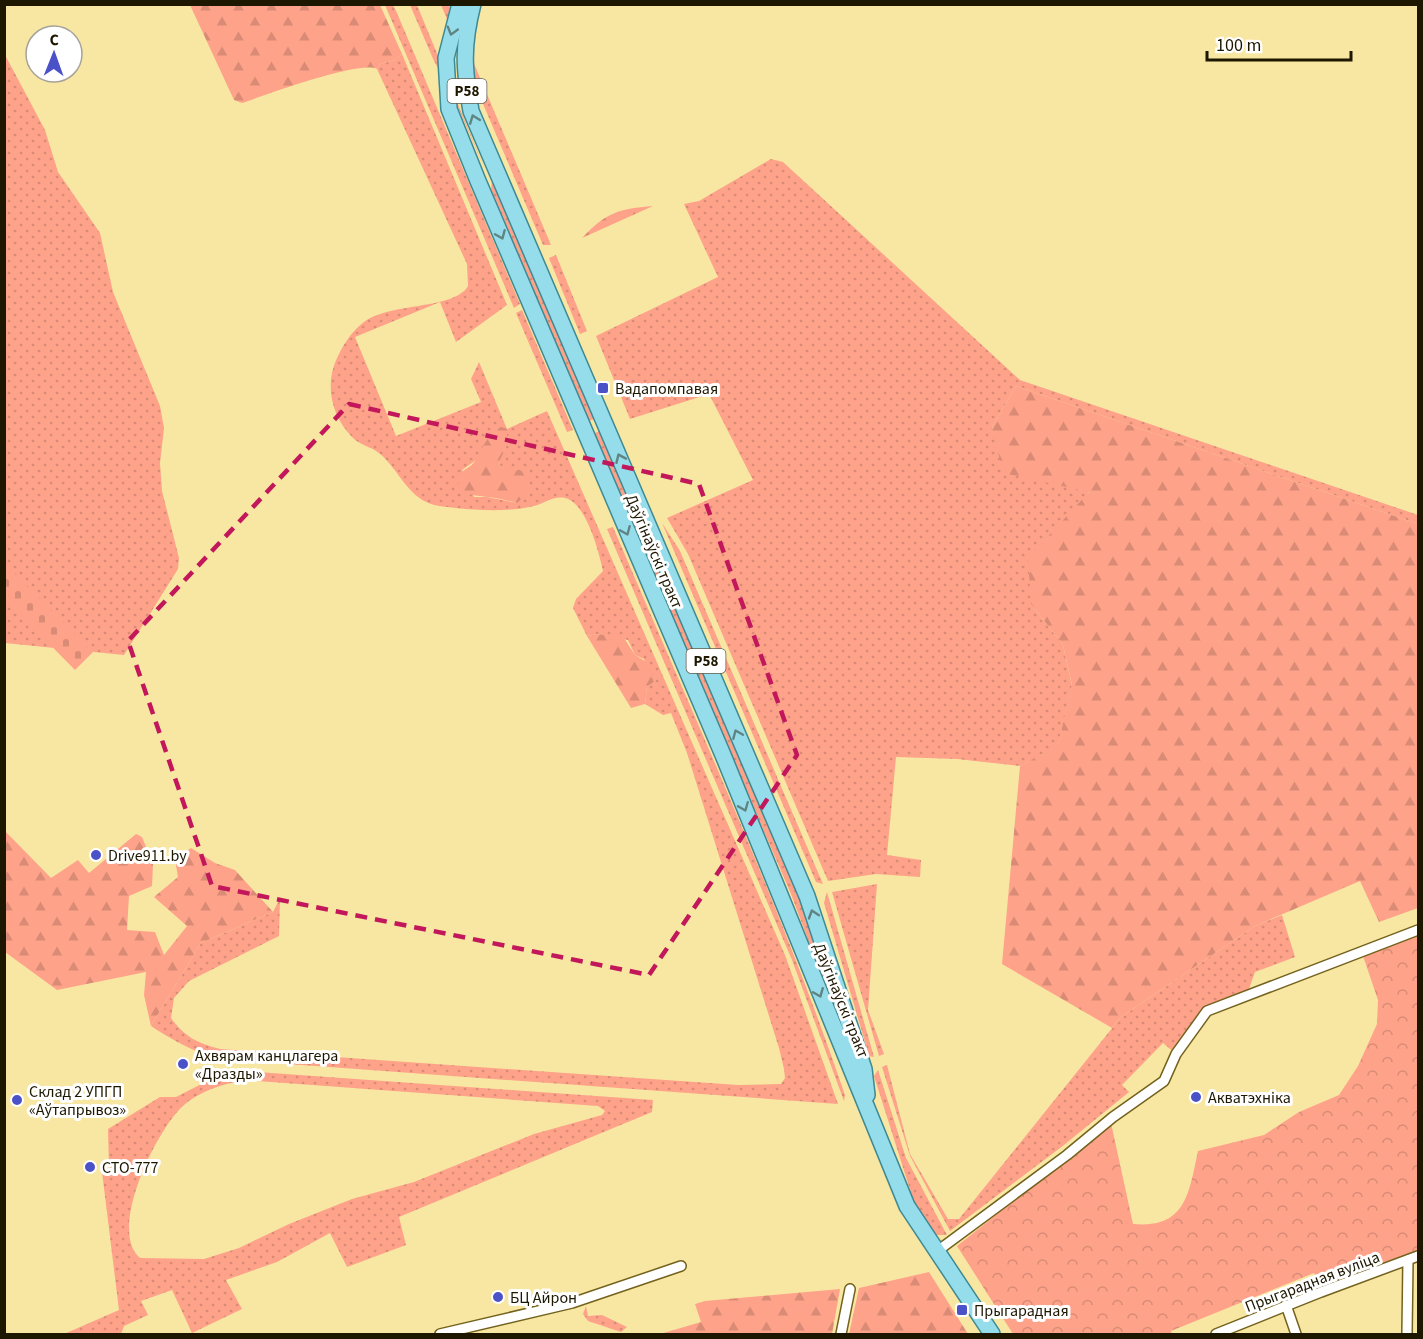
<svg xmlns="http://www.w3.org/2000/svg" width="1423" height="1339" font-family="'Source Sans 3',sans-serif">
<defs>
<pattern id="grass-dots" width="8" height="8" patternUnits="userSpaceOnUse" patternTransform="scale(1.5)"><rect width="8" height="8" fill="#fea28a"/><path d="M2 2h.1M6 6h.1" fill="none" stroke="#d98b75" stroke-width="1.8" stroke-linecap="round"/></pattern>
<pattern id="forest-firs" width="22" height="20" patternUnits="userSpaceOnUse" patternTransform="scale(1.5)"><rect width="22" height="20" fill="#fea28a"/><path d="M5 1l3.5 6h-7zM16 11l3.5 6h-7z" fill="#d98b75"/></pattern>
<pattern id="cemetery-stones" width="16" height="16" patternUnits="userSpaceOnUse" patternTransform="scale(1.5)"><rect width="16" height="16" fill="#fea28a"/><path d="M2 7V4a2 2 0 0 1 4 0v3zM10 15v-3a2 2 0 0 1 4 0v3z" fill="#d98b75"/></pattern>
<pattern id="park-crowns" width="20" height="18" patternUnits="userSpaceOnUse" patternTransform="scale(1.5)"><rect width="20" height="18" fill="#fea28a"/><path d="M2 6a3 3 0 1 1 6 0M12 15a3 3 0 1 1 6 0" fill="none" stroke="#d98b75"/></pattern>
</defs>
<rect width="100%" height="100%" fill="#f8e7a2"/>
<!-- grass -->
<g fill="url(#grass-dots)" fill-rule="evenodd">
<path d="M385 5H393L397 13 520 304 514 308Z"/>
<path d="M410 5H417L486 172 451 91 434 61Z"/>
<path d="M441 5H449L551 245H543Z"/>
<path d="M4 53 45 130 58 172 100 233 113 292 160 406 164 428 160 463 162 491 179 558 178 569 124 655 5 643Z"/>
<path d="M402 54 507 305 456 342 440 302 355 337 396 436 481 402 471 379 479 362 507 429 547 411 785 955 838 1104 247 1061 246 1054 244 1060C209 1061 180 1045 151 1026L201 943 273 912 280 898 279 936 189 981 174 998 171 1018C185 1037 197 1043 220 1049L738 1085 781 1084 785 1078 784 1069 779 1048 687 753 671 713 663 715 645 704 647 687 654 682 644 659 635 655 628 640 598 634 587 636 573 608 576 599 603 571C599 552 587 507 568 499 555 494 546 503 534 506 506 513 468 510 439 506 408 501 400 470 379 453 372 447 359 445 352 437 330 414 324 382 339 354 345 342 353 330 364 322 391 302 454 310 468 286L467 264 377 69 380 64 395 60ZM509 437 499 462 501 467 514 471 517 503 487 497H474L462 470Z"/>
<path d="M771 159 783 162 1020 380 1418 515V524L1016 386 992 427 997 443 1089 491 1031 604 1063 645 1072 686 1058 746 1020 766 957 759 896 757 887 855 921 860 920 877 876 874 828 881 688 554 667 518 753 480 709 394 630 419 596 336 718 277 684 204 699 201Z"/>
<path d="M492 181C525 261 562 338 596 418L589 421 491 189Z"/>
<path d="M556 255 587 331 580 334 549 258Z"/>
<path d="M522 310 573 430 567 432 516 313Z"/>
<path d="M599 431 794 884 856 1068 791 894 593 434Z"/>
<path d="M662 523 680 551 823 884 816 882Z"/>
<path d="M613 527C693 715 779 901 845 1095L844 1101 792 960 607 529Z"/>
<path d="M877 884 868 1010 884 1054 879 1056 832 892Z"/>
<path d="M827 892 874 1057 869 1056 868 1052 824 903Z"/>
<path d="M1282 915 1295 957 1255 972 1246 997 1207 1011 1176 1054 1163 1043 1122 1085 1129 1092 1064 1145 950 1231 910 1156 882 1067 887 1065 910 1154 948 1219H959L1121 1017 1255 926Z"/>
<path d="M229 1070 653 1100 652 1112 399 1217 406 1245 347 1267 330 1233 277 1262 226 1280 242 1309 192 1333 172 1290 141 1301 148 1315 124 1326 121 1334H64L119 1310 102 1172 109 1170 108 1129 160 1097H176ZM243 1080 598 1106 605 1111 602 1115 534 1134 414 1182 352 1199 289 1224 239 1248 204 1259 140 1258C107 1231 157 1128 184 1105 200 1091 223 1084 243 1080Z"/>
<path d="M878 1070 906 1158 947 1235H934L913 1199 874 1076Z"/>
<path d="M586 1306 588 1316 602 1315 627 1327 621 1332 588 1321 583 1314Z"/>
</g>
<!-- forest -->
<g fill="url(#forest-firs)">
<path d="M190 5H380L402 54 395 60 380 64 377 69C359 60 266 95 242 103L234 100Z"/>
<path d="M653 206 582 238C606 212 619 209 653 206Z"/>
<path d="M1016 386 1418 524V908L1379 922 1360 881 1255 926 1121 1017 1112 1028 1002 964 1020 766 1058 745 1072 685 1063 645 1031 604 1028 558 1089 492 1003 473 992 427Z"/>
<path d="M501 427 507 429V445L499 462 501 467 526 472C531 487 530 493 517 503 508 501 498 498 488 497 473 495 458 496 457 476 462 470 472 467 475 461 482 449 488 433 501 427Z"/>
<path d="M598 634 624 638 635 655 650 664 654 682 647 687 645 704 631 708 587 636Z"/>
<path d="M5 831 51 878 78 860 89 873 136 834 142 837 153 864 152 886 129 896 127 930 155 932 164 955 187 926 154 897 178 877 175 859 191 848 215 863 235 870 273 912 201 943 151 1026 144 995 146 972 57 990 5 952Z"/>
<path d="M929 1272 968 1334H849L859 1288Z"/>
<path d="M840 1289 832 1334H660L701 1322 695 1304 705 1301Z"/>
</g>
<!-- cemetery -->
<path fill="url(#cemetery-stones)" d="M5 563 93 652 75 670 5 599Z"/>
<!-- park -->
<path fill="url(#park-crowns)" d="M1418 934V1254L1321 1290 1314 1273 1171 1331 1172 1334H1013L957 1246 1111 1123 1133 1224C1186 1229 1189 1193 1198 1151L1264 1135 1299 1112 1339 1095 1358 1066 1377 1024 1378 1000 1362 953Z"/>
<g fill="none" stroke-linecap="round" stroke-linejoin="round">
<!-- street casing -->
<g stroke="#73621d" stroke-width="12">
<g id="street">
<path d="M936 1252 1067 1155 1113 1117 1164 1081 1176 1054 1207 1011 1418 930"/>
<path d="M1286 1305 1296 1334"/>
<path d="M440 1334 572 1303 681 1266"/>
<path d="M841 1334 850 1289"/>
<path d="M1216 1334 1321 1292 1418 1256"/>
<path d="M1407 1334 1408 1260"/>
</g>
</g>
<!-- primary casing -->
<g stroke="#3e8992" stroke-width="18">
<g id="primary">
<path d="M460 4 446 58 449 109 478 181 723 755 907 1206 992 1334"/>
<path d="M473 4C462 47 464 69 471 111L807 896 864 1069 867 1095"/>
</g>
</g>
<!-- street -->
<use href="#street" stroke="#fff" stroke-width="9"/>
<!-- primary -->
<use href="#primary" stroke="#96ddec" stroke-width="15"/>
</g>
<!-- one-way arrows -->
<defs><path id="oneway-chevron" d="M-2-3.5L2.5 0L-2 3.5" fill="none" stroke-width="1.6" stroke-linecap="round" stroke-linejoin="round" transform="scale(1.5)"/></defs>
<g stroke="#608482">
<use href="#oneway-chevron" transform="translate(452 31) rotate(106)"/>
<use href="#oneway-chevron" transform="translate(474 119) rotate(-111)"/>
<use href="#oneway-chevron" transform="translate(501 235) rotate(67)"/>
<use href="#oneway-chevron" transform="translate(620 458) rotate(-114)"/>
<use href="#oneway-chevron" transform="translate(626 531) rotate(67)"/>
<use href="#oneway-chevron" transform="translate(737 734) rotate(-113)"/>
<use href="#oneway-chevron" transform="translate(744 807) rotate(68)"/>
<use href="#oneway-chevron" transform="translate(813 914) rotate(-108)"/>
<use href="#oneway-chevron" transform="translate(819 993) rotate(68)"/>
</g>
<!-- marked area -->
<path fill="none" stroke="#c2185b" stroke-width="4.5" stroke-dasharray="12 8" stroke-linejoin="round" d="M349 404 699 484 797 755 649 975 212 886 128 641Z"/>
<!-- markers -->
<g fill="#4b52c8" stroke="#fff" stroke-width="2">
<rect x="597" y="382" width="12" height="12" rx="3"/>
<circle cx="96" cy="855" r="6"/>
<circle cx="183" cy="1064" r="6"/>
<circle cx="1196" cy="1097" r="6"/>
<circle cx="17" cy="1100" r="6"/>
<circle cx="90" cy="1167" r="6"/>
<circle cx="498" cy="1297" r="6"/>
<rect x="956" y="1304" width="12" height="12" rx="3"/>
</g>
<g text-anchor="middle" stroke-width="6" stroke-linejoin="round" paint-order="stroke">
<!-- shield labels -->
<g fill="#fff" stroke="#615d4c" stroke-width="1.5">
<rect x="447.5" y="79" width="39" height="24" rx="4.5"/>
<rect x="686.5" y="649" width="39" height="24" rx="4.5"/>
</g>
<g font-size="15" font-weight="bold" fill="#1d1700">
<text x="467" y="96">Р58</text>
<text x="706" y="666">Р58</text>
</g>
<!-- poi labels -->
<g font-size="16" fill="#1d1700" stroke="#fff" text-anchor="start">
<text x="615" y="394">Вадапомпавая</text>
<text x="108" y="861">Drive911.by</text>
<text x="195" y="1061">Ахвярам канцлагера<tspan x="195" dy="18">«Дразды»</tspan></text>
<text x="29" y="1097">Склад 2 УПГП<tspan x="29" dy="18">«Аўтапрывоз»</tspan></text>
<text x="1208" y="1103">Акватэхніка</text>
<text x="102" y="1173">СТО-777</text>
<text x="510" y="1303">БЦ Айрон</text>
<text x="974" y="1316">Прыгарадная</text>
</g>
<!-- street labels -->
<g font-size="16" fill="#1d1700" stroke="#fff">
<text transform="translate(655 551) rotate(67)" y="6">Даўгінаўскі тракт</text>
<text transform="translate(842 1000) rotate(68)" y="6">Даўгінаўскі тракт</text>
<text transform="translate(1312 1281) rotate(-21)" y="6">Прыгарадная вуліца</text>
</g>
</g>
<!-- border -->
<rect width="1423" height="1339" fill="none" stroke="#1d1700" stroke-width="12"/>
<!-- north arrow -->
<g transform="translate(54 54) rotate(1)"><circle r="28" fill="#ffffff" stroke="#a5a299" stroke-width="1.5"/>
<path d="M0-4.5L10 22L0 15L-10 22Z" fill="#4b52c8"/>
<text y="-9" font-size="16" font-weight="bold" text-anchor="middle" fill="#1d1700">С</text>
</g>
<!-- scale -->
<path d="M1207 51v9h144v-9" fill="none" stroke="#1d1700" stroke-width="3"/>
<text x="1216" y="51" font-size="18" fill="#1d1700" stroke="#ffffff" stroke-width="4.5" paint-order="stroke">100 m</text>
</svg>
